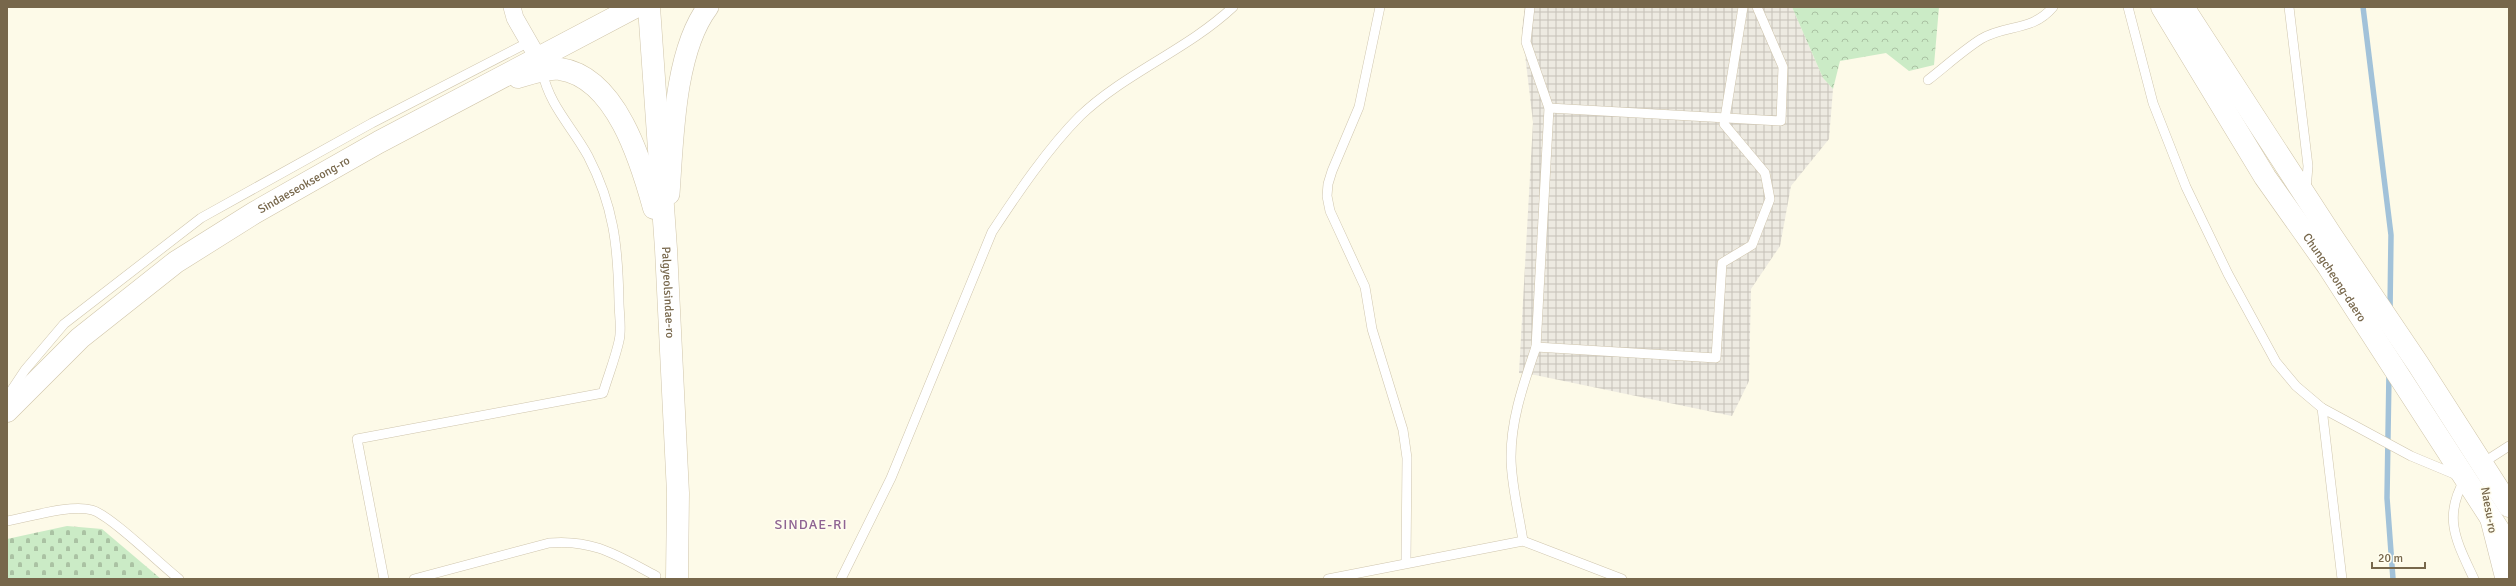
<svg xmlns="http://www.w3.org/2000/svg" width="2516" height="586" font-family="Signika,sans-serif">
<defs>
<pattern id="industrial-grid" width="8" height="8" patternUnits="userSpaceOnUse"><rect width="8" height="8" fill="#edeae1"/><path d="M0 4h8M4 0v8" fill="none" stroke="#c5c1b8"/></pattern>
<pattern id="forest-crowns" width="20" height="18" patternUnits="userSpaceOnUse"><rect width="20" height="18" fill="#cbebc6"/><path d="M2 6a3 3 0 1 1 6 0M12 15a3 3 0 1 1 6 0" fill="none" stroke="#aac2a3"/></pattern>
<pattern id="cemetery-stones" width="16" height="16" patternUnits="userSpaceOnUse"><rect width="16" height="16" fill="#cbebc6"/><path d="M2 7V4a2 2 0 0 1 4 0v3zM10 15v-3a2 2 0 0 1 4 0v3z" fill="#aac2a3"/></pattern>
</defs>
<rect width="100%" height="100%" fill="#fdfae8"/>
<!-- industrial -->
<path fill="url(#industrial-grid)" d="M1525 7H1792L1823 78 1833 89 1829 139 1791 186 1780 246 1751 289 1749 381 1732 416 1535 375 1519 373 1533 122 1522 29Z"/>
<!-- forest -->
<path fill="url(#forest-crowns)" d="M1792 7H1939L1934 65 1909 71 1886 53 1840 61 1833 89 1823 78Z"/>
<!-- cemetery -->
<path fill="url(#cemetery-stones)" d="M67 526 102 529 161 579H7V539Z"/>
<g fill="none" stroke-linecap="round" stroke-linejoin="round">
<!-- stream -->
<g stroke="#a2c2d9" stroke-width="5.5">
<path d="M2363 7 2391 235 2390 311"/>
<path d="M2389 373 2387 498 2393 579"/>
</g>
<!-- service casing -->
<g stroke="#cfc5ad" stroke-width="10">
<g id="service">
<path d="M1380 7 1359 107 1332 171 1328 184 1327 196 1330 211 1365 287 1372 329 1403 430 1407 458 1406 562"/>
<path d="M1530 7 1526 42 1549 108 1536 347"/>
<path d="M2128 7 2153 103 2186 187 2228 274 2276 362 2296 386 2322 408"/>
<path d="M2289 7 2308 166 2306 190"/>
<path d="M1928 80C1945 67 1962 51 1981 39 2006 24 2032 32 2053 7"/>
<path d="M1549 108 1781 121 1783 67 1757 7"/>
<path d="M7 397 25 370 64 324 201 218 372 123 529 42"/>
<path d="M2481 464 2509 446"/>
<path d="M2465 479C2442 518 2457 542 2474 579"/>
<path d="M7 521C30 517 70 504 92 510 110 515 161 565 179 579"/>
<path d="M1523 541C1519 514 1511 484 1511 457 1511 418 1524 383 1536 347L1716 358 1722 263 1752 245 1770 199 1765 173 1724 124 1743 7"/>
<path d="M384 579 357 439 603 393C608 376 615 359 619 341 622 329 619 314 619 302 618 247 614 206 588 156 571 125 550 107 542 71"/>
<path d="M414 579 549 543C594 539 618 556 656 576"/>
<path d="M841 579 891 478 992 232C1017 194 1048 148 1080 116 1125 73 1187 50 1233 7"/>
<path d="M1328 579 1523 541 1622 579"/>
<path d="M2342 579 2322 408 2411 456 2459 476"/>
</g>
</g>
<!-- minor casing -->
<g stroke="#cfc5ad" stroke-width="18">
<path id="minor" d="M512 7 515 18 538 58"/>
</g>
<!-- tertiary casing -->
<g stroke="#cfc5ad" stroke-width="22">
<g id="tertiary">
<path d="M669 194C673 140 674 52 708 7"/>
<path d="M2491 520 2506 579"/>
</g>
</g>
<!-- secondary casing -->
<g stroke="#d0c5a9" stroke-width="23">
<g id="secondary">
<path id="s1" d="M649 7 666 249 678 493 677 579"/>
<path id="s2" d="M2162 7 2265 177 2328 266 2509 546"/>
<path d="M2183 7 2331 235 2418 364 2509 506"/>
<path d="M518 77C531 73 548 67 560 69 616 77 641 161 654 208"/>
<path id="s3" d="M7 411 80 338 176 262 254 213 379 142 635 7"/>
</g>
</g>
<!-- service -->
<use href="#service" stroke="#fff" stroke-width="9"/>
<!-- minor -->
<use href="#minor" stroke="#fff" stroke-width="17"/>
<!-- tertiary -->
<use href="#tertiary" stroke="#fff" stroke-width="21"/>
<!-- secondary -->
<use href="#secondary" stroke="#fff" stroke-width="22"/>
</g>
<g text-anchor="middle" stroke-width="3" stroke-linejoin="round" paint-order="stroke">
<!-- street labels -->
<g font-size="12" fill="#77674b" stroke="#fffdef">
<text dy="4" stroke="none"><textPath href="#s3" startOffset="375">Sindaeseokseong-ro</textPath></text>
<text dy="4" stroke="none"><textPath href="#s2" startOffset="321">Chungcheong-daero</textPath></text>
<text dy="4" stroke="none"><textPath href="#s1" startOffset="286">Palgyeolsindae-ro</textPath></text>
<text transform="translate(2489 510) rotate(80)" y="4">Naesu-ro</text>
</g>
<!-- quarter labels -->
<g font-size="14" letter-spacing="1" fill="#8f6493" stroke="#fffdef">
<text x="811" y="529">SINDAE-RI</text>
</g>
</g>
<!-- border -->
<rect width="2516" height="586" fill="none" stroke="#77674b" stroke-width="16"/>
<!-- scale -->
<path d="M2372 562v6h53v-6" fill="none" stroke="#77674b" stroke-width="2"/>
<text x="2378" y="562" font-size="12" fill="#77674b" stroke="#fffdef" stroke-width="3" paint-order="stroke">20 m</text>
</svg>
